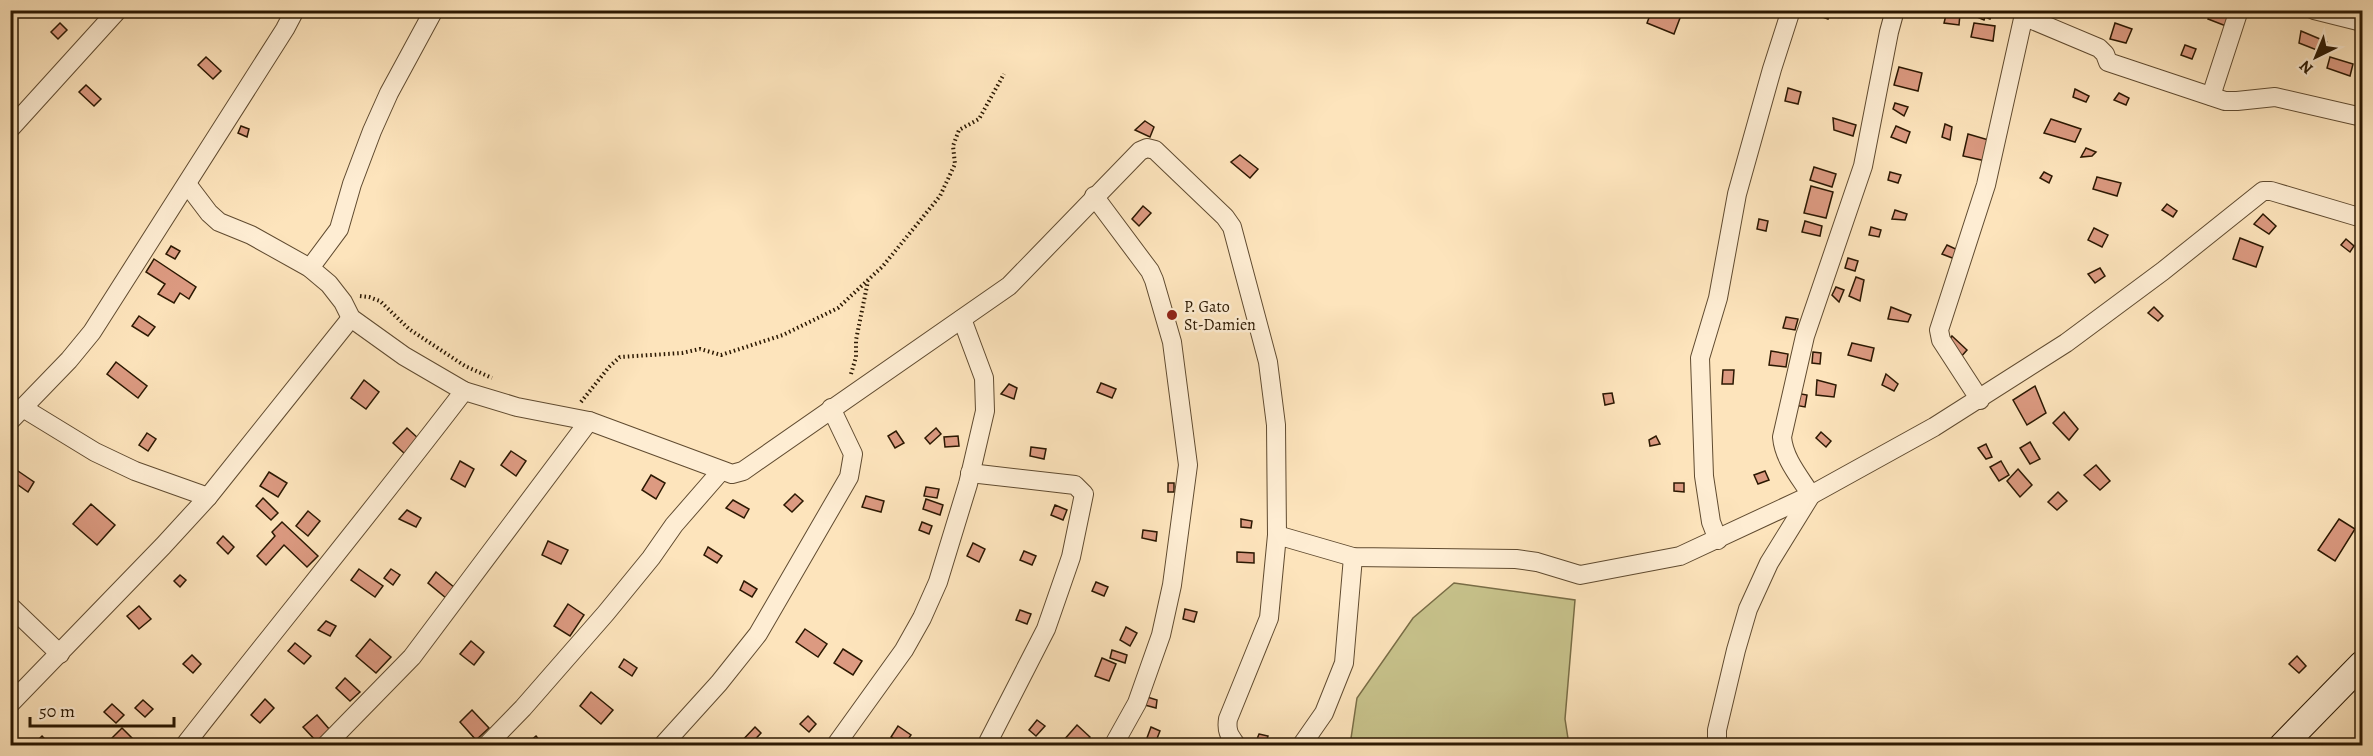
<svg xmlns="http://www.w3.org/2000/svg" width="2373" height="756" font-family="Alegreya,serif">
<rect width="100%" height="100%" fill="#fde4bc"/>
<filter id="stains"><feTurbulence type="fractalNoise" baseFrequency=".00333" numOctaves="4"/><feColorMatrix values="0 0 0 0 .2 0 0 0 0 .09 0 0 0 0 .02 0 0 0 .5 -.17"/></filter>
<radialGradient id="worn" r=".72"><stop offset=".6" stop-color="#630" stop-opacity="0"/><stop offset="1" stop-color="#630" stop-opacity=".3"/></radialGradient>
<!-- green -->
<path fill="#c7c28b" stroke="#796d46" stroke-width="1.5" d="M1454 583 1575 600 1565 719 1569 745H1350L1357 698 1413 618Z"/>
<!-- building -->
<g fill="#dc9a81" stroke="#2b1802" stroke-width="1.5">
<path d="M1652 10H1683L1674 34 1647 23Z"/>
<path d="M1813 10H1832L1828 19 1812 13Z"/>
<path d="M1980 10H1993V11L1990 19 1985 17 1984 20 1975 16 1977 11Z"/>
<path d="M2211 10 2230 15 2226 26 2208 19Z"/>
<path d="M1947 11 1960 14 1959 25 1944 23Z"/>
<path d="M60 23 67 30 58 39 51 32Z"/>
<path d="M1974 23 1995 26 1993 41 1971 37Z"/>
<path d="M2115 23 2132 29 2126 43 2110 39Z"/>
<path d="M2301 31 2327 42 2322 52 2299 43Z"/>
<path d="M2185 45 2196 49 2192 59 2181 55Z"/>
<path d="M206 57 221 71 213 79 198 65Z"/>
<path d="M2330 57 2353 64 2350 76 2327 68Z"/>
<path d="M1899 67 1922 73 1918 91 1894 85Z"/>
<path d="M86 85 101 99 94 106 79 92Z"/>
<path d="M1788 88 1801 92 1798 104 1785 101Z"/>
<path d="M2075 89 2089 96 2086 102 2073 97Z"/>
<path d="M2119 93 2129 98 2126 105 2114 100Z"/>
<path d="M1895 103 1908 107 1904 116 1893 109Z"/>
<path d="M1833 118 1856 125 1853 136 1834 130Z"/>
<path d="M2051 119 2081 129 2075 142 2044 133Z"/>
<path d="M1145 121 1154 127 1150 137 1135 130Z"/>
<path d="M1945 124 1952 127 1950 140 1942 137Z"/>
<path d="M241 126 249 129 247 137 238 133Z"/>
<path d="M1896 126 1910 132 1906 143 1891 137Z"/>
<path d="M1968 134 1992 141 1986 161 1963 156Z"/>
<path d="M2086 148 2096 152 2092 156 2081 157Z"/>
<path d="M1240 155 1258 169 1250 178 1231 162Z"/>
<path d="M1814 167 1836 174 1832 187 1810 180Z"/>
<path d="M1890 172 1901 175 1898 183 1888 180Z"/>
<path d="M2044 172 2052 176 2049 183 2040 178Z"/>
<path d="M2097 177 2121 183 2117 196 2093 189Z"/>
<path d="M1811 186 1833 192 1826 218 1804 213Z"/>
<path d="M2167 204 2177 211 2173 217 2162 210Z"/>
<path d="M1143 206 1151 213 1139 226 1132 219Z"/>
<path d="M1895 210 1907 214 1905 220 1892 219Z"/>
<path d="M2263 214 2276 226 2269 234 2254 224Z"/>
<path d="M1759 219 1768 221 1766 231 1757 229Z"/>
<path d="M1805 221 1822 226 1820 236 1802 232Z"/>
<path d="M1871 227 1881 230 1879 237 1869 235Z"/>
<path d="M2094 228 2108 235 2102 247 2088 240Z"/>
<path d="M2240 238 2263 247 2256 267 2233 259Z"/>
<path d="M2346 239 2354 246 2350 252 2341 245Z"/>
<path d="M1947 245 1960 251 1955 259 1942 254Z"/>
<path d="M171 246 180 251 175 259 166 254Z"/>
<path d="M1848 258 1858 261 1855 271 1845 268Z"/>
<path d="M154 259 196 287 189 299 180 293 174 303 158 294 165 284 146 272Z"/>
<path d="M2100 268 2105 276 2095 283 2088 274Z"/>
<path d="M1856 277 1864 280 1860 301 1849 296Z"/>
<path d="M1836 287 1844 290 1839 302 1832 295Z"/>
<path d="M1891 307 1911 315 1908 322 1888 319Z"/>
<path d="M2154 307 2163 316 2158 321 2148 313Z"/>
<path d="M139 316 155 327 148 336 132 326Z"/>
<path d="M1786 317 1798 319 1795 330 1783 328Z"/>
<path d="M1952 336 1967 350 1960 358 1945 346Z"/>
<path d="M1852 343 1874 348 1871 361 1848 355Z"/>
<path d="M1771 351 1788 354 1786 367 1769 365Z"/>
<path d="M1813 352 1821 353 1820 364 1812 363Z"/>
<path d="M116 362 147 386 138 398 107 374Z"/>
<path d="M1723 370H1734L1733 384H1722Z"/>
<path d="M1886 374 1898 384 1894 391 1882 385Z"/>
<path d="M364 380 379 392 366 409 351 398Z"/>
<path d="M1817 380 1836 385 1834 397 1816 395Z"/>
<path d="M1101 383 1116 389 1112 398 1097 392Z"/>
<path d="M1009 384 1017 388 1014 399 1001 394Z"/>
<path d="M2035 386 2046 413 2027 425 2013 400Z"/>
<path d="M1612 393 1614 403 1605 405 1603 394Z"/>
<path d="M1796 393 1807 395 1805 407 1794 405Z"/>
<path d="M2064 412 2078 429 2069 440 2053 423Z"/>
<path d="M407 428 419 439 405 454 393 443Z"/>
<path d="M936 428 941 434 930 444 925 438Z"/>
<path d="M896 431 904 443 895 448 888 436Z"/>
<path d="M1821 432 1831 441 1826 447 1816 438Z"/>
<path d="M147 433 156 439 148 451 139 445Z"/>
<path d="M958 436 959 446 945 447 944 437Z"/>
<path d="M1656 436 1660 444 1650 446 1649 440Z"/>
<path d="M2030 442 2040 459 2030 464 2020 448Z"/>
<path d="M1986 444 1992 457 1986 459 1978 448Z"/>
<path d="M1031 447 1046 449 1044 459 1030 456Z"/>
<path d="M511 451 526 461 516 476 501 465Z"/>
<path d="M460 461 474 469 465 487 451 479Z"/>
<path d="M2001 461 2009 475 1999 481 1990 467Z"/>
<path d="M2096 465 2110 481 2100 490 2084 475Z"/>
<path d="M2018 469 2032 485 2020 497 2007 481Z"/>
<path d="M18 471 34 482 28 492 11 480Z"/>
<path d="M1765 471 1769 480 1758 484 1754 475Z"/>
<path d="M269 472 287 483 278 497 260 486Z"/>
<path d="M651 475 665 483 656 499 642 490Z"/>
<rect x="1168" y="483" width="6" height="9"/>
<path d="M1674 483H1684V492L1674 491Z"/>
<path d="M926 487 939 489 937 498 924 496Z"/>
<path d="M2058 492 2067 501 2057 510 2048 502Z"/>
<path d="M795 494 803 501 792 512 784 505Z"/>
<path d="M866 496 884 501 881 512 862 507Z"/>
<path d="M263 498 278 513 271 520 256 506Z"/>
<path d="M926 499 943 505 940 515 923 509Z"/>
<path d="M733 500 749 509 744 518 726 508Z"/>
<path d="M91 504 115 525 97 545 73 524Z"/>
<path d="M1055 505 1067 510 1063 520 1051 515Z"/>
<path d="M407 510 421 518 416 527 399 519Z"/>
<path d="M308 511 320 521 308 536 296 526Z"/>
<path d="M1241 519 1252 521 1251 528 1241 527Z"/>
<path d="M2339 519 2355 529 2335 561 2318 550Z"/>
<path d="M282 522 318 556 307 567 284 545 266 565 257 556 275 536 272 532Z"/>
<path d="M922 522 932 526 929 534 919 530Z"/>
<path d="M1143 530 1157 532 1156 541 1142 538Z"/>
<path d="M223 536 234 547 228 554 217 543Z"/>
<path d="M548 541 568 550 561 564 542 555Z"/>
<path d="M973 543 985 549 979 562 967 556Z"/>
<path d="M708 547 722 556 717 563 704 555Z"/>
<path d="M1024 551 1036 556 1032 565 1020 560Z"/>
<path d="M1237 552 1254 553V563L1237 562Z"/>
<path d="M359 569 383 586 375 597 351 580Z"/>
<path d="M391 569 400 575 393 585 384 578Z"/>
<path d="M436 572 455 588 446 598 428 583Z"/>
<path d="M180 575 186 580 180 587 174 581Z"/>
<path d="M744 581 757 589 752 597 740 590Z"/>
<path d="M1096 582 1108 587 1104 596 1092 591Z"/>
<path d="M568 604 584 615 570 636 554 626Z"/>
<path d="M139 606 151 619 139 629 127 616Z"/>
<path d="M1185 609 1197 612 1194 622 1183 619Z"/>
<path d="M1020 610 1031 614 1027 624 1016 620Z"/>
<path d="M326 621 336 626 330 636 318 630Z"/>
<path d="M1126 627 1137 633 1130 646 1120 640Z"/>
<path d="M805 629 827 644 818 657 796 642Z"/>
<path d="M370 639 391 657 376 673 356 656Z"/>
<path d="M471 641 484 652 474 665 460 654Z"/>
<path d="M295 643 311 656 304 664 288 651Z"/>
<path d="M843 649 862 661 853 675 834 663Z"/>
<path d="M1112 650 1127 655 1125 663 1110 658Z"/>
<path d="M192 655 201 664 193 673 183 664Z"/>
<path d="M2297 656 2306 666 2299 673 2289 664Z"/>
<path d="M1102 658 1116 664 1109 681 1095 676Z"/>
<path d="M624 659 637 668 632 676 619 667Z"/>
<path d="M345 678 360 692 350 701 336 688Z"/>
<path d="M591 692 613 710 601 724 580 706Z"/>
<path d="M1144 696 1157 700 1156 708 1141 704Z"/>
<path d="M265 699 274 708 260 723 251 715Z"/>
<path d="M143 700 153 709 145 717 135 708Z"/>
<path d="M112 704 124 715 116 723 104 712Z"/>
<path d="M472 710 489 728 476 740 460 722Z"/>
<path d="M317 715 330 730 317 742 303 727Z"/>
<path d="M808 716 816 724 809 732 800 724Z"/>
<path d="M1037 720 1045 726 1036 736 1029 730Z"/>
<path d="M1077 725 1090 737 1083 746H1068L1063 741Z"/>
<path d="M898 726 911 735 904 745 891 737Z"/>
<path d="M755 727 761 733 749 746H737Z"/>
<path d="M1151 727 1160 731 1154 746H1144Z"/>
<path d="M122 728 140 746H103L106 744Z"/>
<path d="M1259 734 1268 736 1265 746 1255 744Z"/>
<path d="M42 736 51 746H32Z"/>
<path d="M536 736 544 746H531L529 742Z"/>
</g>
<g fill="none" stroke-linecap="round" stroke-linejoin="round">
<!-- street casing -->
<g stroke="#604b30" stroke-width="20">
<g id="street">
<path d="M2314 10 2362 22"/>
<path d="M2023 16 2099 48 2105 54 2108 62 2225 101H2237L2275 97 2362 117"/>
<path d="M2211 96 2239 10"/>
<path d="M10 129 118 10"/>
<path d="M187 184 209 213 219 222 251 235 310 268 329 284 343 302 351 318 404 356 464 391 517 407 589 421 732 474 743 471 1009 286 1140 151 1147 148 1155 150 1225 217 1232 227 1268 362 1276 425 1277 535 1269 618 1228 719C1226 732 1230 736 1237 746"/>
<path d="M1094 196 1150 271 1154 280 1172 342 1188 465 1172 585 1161 635 1137 703 1113 746"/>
<path d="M310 268 339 229 352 184 372 131 389 93 434 10"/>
<path d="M1980 400 1941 340 1939 330 1986 185 2025 10"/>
<path d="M23 408 95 452 135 471 208 497"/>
<path d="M10 421 69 360 92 332 285 29 295 10"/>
<path d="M970 473 1075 485 1084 494 1071 557 1046 629 986 746"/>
<path d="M1277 535 1353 557 1516 559 1537 562 1580 575 1680 556 1811 495 1934 427 2066 343 2163 271 2263 191H2271L2362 218"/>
<path d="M1718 540 1711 522 1704 476 1700 358 1718 298 1737 194 1772 69 1791 10"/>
<path d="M10 606 60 654"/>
<path d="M10 704 163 546 208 497 351 318"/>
<path d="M184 746C277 627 373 510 464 391"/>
<path d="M325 746 412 657 589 421"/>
<path d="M486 746 523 708 606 613 651 558 674 525 721 471"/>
<path d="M662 746 719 683 758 634 849 477 853 454 831 408"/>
<path d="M835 746 904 650 922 618 938 582 968 484 985 411 984 378 962 319"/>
<path d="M1301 746 1324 713 1344 663 1353 557"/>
<path d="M1717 746V730L1736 650 1748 609 1769 563 1811 495C1799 476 1784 459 1782 437L1805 336 1863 166 1889 32 1895 10"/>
</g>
</g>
<!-- secondary casing -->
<g stroke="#2b1802" stroke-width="28">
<path id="secondary" d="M2282 746 2362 664"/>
</g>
<!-- path -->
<g stroke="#2b1802" stroke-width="4" stroke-dasharray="1.5 3" stroke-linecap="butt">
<path d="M360 296 369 297 380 301 409 329 465 366 492 378"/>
<path d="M851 374 856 357V340L868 281"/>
<path d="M581 402 609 367 620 357 682 353 700 349 721 355 783 335 838 308 883 266 940 196 955 164 953 146 959 130 979 119 1004 74"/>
</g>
<!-- street -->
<use href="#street" stroke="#feedd3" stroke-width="18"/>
<!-- secondary -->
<use href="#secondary" stroke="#feedd3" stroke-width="26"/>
</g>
<!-- markers -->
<circle fill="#8f2418" stroke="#feedd3" stroke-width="2" cx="1172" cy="315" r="6"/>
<g text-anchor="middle" stroke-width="5" stroke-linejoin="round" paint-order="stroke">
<!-- poi labels -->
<g font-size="16" fill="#2b1802" stroke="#feedd3" text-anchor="start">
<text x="1184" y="312">P. Gato<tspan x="1184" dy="18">St-Damien</tspan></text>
</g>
</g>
<!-- margin -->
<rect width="2373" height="756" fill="none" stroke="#fde4bc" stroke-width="36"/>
<rect x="12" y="12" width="2349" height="732" fill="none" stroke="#2b1802" stroke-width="3"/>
<rect x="18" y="18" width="2337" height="720" fill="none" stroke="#2b1802" stroke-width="1.5"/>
<!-- north arrow -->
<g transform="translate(2316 57) rotate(223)" stroke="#feedd3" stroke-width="4.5" paint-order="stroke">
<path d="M0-4.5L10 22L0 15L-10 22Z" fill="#2b1802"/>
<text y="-9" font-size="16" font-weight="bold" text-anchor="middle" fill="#2b1802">N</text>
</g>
<!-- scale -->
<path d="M30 717v9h144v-9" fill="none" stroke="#2b1802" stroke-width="3"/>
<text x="39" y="717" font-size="18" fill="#2b1802" stroke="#feedd3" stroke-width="4.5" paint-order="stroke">50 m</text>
<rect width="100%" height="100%" filter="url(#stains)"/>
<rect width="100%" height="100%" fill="url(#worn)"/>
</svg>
